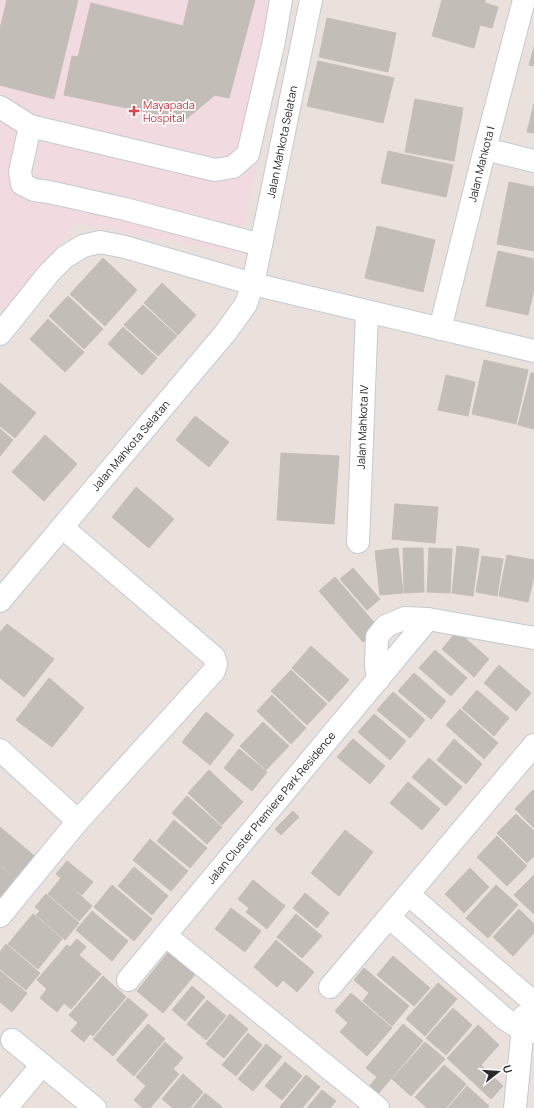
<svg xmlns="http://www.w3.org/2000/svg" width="534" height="1108" font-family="Manrope,sans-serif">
<rect width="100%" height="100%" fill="#eae1dc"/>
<!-- medical -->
<path fill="#f1dae0" d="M0 0H292L238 254 76 223 8 311 0 308Z"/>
<!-- building -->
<g fill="#c3bdb8" stroke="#c5bdb6">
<path d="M7 0H78L54 99 0 85V29Z"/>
<path d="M189 0H255L229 98 215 95 185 120 64 95 72 56 78 57 91 3 183 26Z"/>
<path d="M442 0H485V3L498 7 492 28 480 25 474 48 432 36Z"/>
<path d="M327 18 396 33 388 72 319 57Z"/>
<path d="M534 47V66L529 65Z"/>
<path d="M318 61 394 78 383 123 307 106Z"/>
<path d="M415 99 463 108 454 161 405 152Z"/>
<path d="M534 104V133L527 132Z"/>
<path d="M388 151 453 165 446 197 381 183Z"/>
<path d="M509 182 534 187V251L497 244Z"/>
<path d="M377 226 435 240 423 292 365 278Z"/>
<path d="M498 251 534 259V289L528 315 486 306Z"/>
<path d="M103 258 137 290 105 326 70 294Z"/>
<path d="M162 283 196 315 178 335 144 303Z"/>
<path d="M68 296 103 329 84 349 49 316Z"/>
<path d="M143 305 177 336 158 356 124 325Z"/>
<path d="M48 319 84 352 65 372 30 339Z"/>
<path d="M123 327 157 358 142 375 108 344Z"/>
<path d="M484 360 528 370 516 424 472 414Z"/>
<path d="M531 373H534V429L518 425Z"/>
<path d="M446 375 475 382 468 416 438 410Z"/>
<path d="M0 383 36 413 15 438 0 426Z"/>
<path d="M195 416 229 442 209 467 176 440Z"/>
<path d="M0 429 13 440 0 456Z"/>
<path d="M45 435 77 464 44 501 12 472Z"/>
<path d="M281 453 339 456 334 524 277 520Z"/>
<path d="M136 487 174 519 149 548 112 517Z"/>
<path d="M395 504 438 507 435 543 392 539Z"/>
<path d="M457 546 479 549 473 596 452 593Z"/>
<path d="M398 548 403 593 380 595 375 551Z"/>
<path d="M403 548H423L424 592 404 593Z"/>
<path d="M429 548 452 549 450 593 427 592Z"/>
<path d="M507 555 534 560V576L528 602 499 596Z"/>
<path d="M482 556 503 559 497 596 476 592Z"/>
<path d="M353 568 380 599 367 610 340 579Z"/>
<path d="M335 577 379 628 363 642 319 591Z"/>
<path d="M7 624 54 659 24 697 0 678V632Z"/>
<path d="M457 631 489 659 474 677 442 649Z"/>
<path d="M311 646 349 680 329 702 292 668Z"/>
<path d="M435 650 467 678 451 696 419 668Z"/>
<path d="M499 665 531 693 516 711 484 683Z"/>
<path d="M291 670 327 704 307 725 271 691Z"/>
<path d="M414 673 446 701 431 719 398 691Z"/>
<path d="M49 678 84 708 52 747 16 720Z"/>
<path d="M477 690 509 718 494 736 462 708Z"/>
<path d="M393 692 425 720 410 738 377 710Z"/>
<path d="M272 695 306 728 291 744 257 711Z"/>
<path d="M460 709 498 743 484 759 446 725Z"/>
<path d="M206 712 234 735 210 765 182 742Z"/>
<path d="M374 714 406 741 390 760 358 732Z"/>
<path d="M263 722 289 746 266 770 240 746Z"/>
<path d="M353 739 385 766 370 784 337 757Z"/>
<path d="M454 739 482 764 466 784 437 760Z"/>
<path d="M239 749 267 772 252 791 224 768Z"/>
<path d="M429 758 462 787 446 806 412 777Z"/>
<path d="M209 770 243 802 222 825 188 793Z"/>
<path d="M408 782 440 809 422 830 390 803Z"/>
<path d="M533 790 534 791V828L515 809Z"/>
<path d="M187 796 222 827 207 844 172 813Z"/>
<path d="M293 811 299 817 281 835 275 829Z"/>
<path d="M516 814 534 831V856L527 863 497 833Z"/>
<path d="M174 820 207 848 190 868 157 841Z"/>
<path d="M0 827 38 859 19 881 0 865Z"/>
<path d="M345 830 373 852 339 896 311 873Z"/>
<path d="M497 836 527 866 507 886 477 857Z"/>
<path d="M150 839 188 871 171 891 133 860Z"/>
<path d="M67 861 93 882 82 895 56 874Z"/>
<path d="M0 866 19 882 0 902Z"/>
<path d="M134 867 168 896 152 915 118 886Z"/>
<path d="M470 868 489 887 464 913 445 894Z"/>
<path d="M534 875V914L514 895Z"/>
<path d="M61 878 92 906 79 921 48 894Z"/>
<path d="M253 880 285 906 267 929 246 912 249 908 238 899Z"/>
<path d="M112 885 152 919 134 941 94 907Z"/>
<path d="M496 885 518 905 488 938 466 918Z"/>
<path d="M305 893 329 913 317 928 293 908Z"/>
<path d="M46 894 79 923 65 940 36 915 40 911 35 907Z"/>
<path d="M231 908 261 931 245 952 215 929Z"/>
<path d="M519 909 534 924V933L513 956 493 937Z"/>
<path d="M92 911 128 941 112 961 76 930Z"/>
<path d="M33 914 62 939 38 969 8 944Z"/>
<path d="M296 914 322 936 302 958 277 937Z"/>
<path d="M77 939 86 947 79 955 101 974 71 1009 64 1003 57 1012 40 998 47 989 37 980 67 945 70 947Z"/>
<path d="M276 940 314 972 297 992 283 980 277 987 254 967Z"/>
<path d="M6 944 40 973 26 990 0 969V952Z"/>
<path d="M170 950 197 972 163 1013 137 991Z"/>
<path d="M393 956 430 988 414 1006 377 975Z"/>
<path d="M364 968 409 1006 392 1026 363 1001 369 993 354 980Z"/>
<path d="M0 971 27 993 12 1012 0 1002Z"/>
<path d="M103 976 126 997 93 1036 90 1034 84 1042 71 1031 78 1023 69 1015Z"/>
<path d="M438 983 457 999 425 1036 406 1019Z"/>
<path d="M192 986 205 997 185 1021 172 1010Z"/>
<path d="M351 993 392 1028 367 1056 340 1032 348 1023 335 1011Z"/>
<path d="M128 998 148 1015 113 1056 93 1039Z"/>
<path d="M207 1000 226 1016 206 1040 187 1024Z"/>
<path d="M453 1008 472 1025 446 1055 426 1038Z"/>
<path d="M230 1014 248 1029 224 1058 206 1044Z"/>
<path d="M148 1024 165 1039 134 1076 116 1060Z"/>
<path d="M403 1024 423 1041 378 1094 369 1087 377 1077 366 1068Z"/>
<path d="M478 1025 499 1045 481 1065 503 1086 491 1099 447 1058Z"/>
<path d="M248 1033 262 1045 236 1076 222 1065Z"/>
<path d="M165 1042 183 1058 173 1069 179 1074 150 1108H143L134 1100 146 1086 136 1077Z"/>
<path d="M425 1042 445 1059 411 1096 392 1079Z"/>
<path d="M266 1044 282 1057 253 1091 238 1079Z"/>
<path d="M285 1062 302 1076 282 1100 265 1086Z"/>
<path d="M444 1065 466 1084 446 1108H427L415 1097Z"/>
<path d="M183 1074 203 1092 190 1108H173L162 1099Z"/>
<path d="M306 1075 320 1087 302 1108H281L280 1107Z"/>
<path d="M467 1086 489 1106 487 1108H448Z"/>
<path d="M322 1090 336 1101 330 1108H307Z"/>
<path d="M205 1093 222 1107 221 1108H193Z"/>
</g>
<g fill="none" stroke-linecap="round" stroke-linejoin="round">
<!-- minor casing -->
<g stroke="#c4cad2" stroke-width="24">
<g id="minor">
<path d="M0 107 30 126 215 170 233 167 248 154 274 41 281 0"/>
<path d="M30 126 20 172 22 184 34 190 49 192 125 209 261 245"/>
<path d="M485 149 534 161"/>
<path id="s1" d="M440 329 485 149 524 0"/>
<path d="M0 334 49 273 65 257 83 246 100 242 125 247 253 284 534 351"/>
<path id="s2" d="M358 542 367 312"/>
<path id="s3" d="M0 601 226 332 246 304 253 284 311 0"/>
<path d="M378 680 376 665 377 637 386 626 405 618 428 619 534 638"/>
<path d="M0 750 78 821"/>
<path d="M408 894 525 995 534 1001"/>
<path d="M0 916 78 821 214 671 216 664 214 657 62 527"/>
<path d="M389 917 505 1019 523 1030 534 1032"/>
<path d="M165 935 378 1108"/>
<path id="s4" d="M128 980 428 619"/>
<path d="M330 987 534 745"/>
<path d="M12 1040 95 1108"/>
<path d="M6 1108 42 1065"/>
<path d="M515 1108 524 1016"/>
</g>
</g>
<!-- minor -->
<use href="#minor" stroke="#fff" stroke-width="22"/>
</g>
<!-- markers -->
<path fill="#e0444e" stroke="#fff" stroke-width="1.5" d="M132 105h4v4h4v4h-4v4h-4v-4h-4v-4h4z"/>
<g text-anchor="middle" stroke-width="3.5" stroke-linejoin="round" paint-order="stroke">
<!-- health labels -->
<g font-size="11" fill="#be3a42" stroke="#fff" text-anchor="start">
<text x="143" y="109">Mayapada<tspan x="143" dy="13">Hospital</tspan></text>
</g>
<!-- street labels -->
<g font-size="11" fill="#292929" stroke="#fff">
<text dy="4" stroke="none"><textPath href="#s3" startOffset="552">Jalan Mahkota Selatan</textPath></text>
<text dy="4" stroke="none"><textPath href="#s1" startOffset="170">Jalan Mahkota I</textPath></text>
<text dy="4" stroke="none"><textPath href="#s2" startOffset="115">Jalan Mahkota IV</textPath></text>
<text dy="4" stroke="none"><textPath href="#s3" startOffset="203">Jalan Mahkota Selatan</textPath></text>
<text dy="4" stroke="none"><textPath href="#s4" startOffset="224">Jalan Cluster Premiere Park Residence</textPath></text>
</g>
</g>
<!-- north arrow -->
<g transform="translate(498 1072) rotate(73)" stroke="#ffffff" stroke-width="3" paint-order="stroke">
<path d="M0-3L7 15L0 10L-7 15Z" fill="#292929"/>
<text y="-6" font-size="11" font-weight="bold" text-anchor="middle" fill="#292929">U</text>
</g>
</svg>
